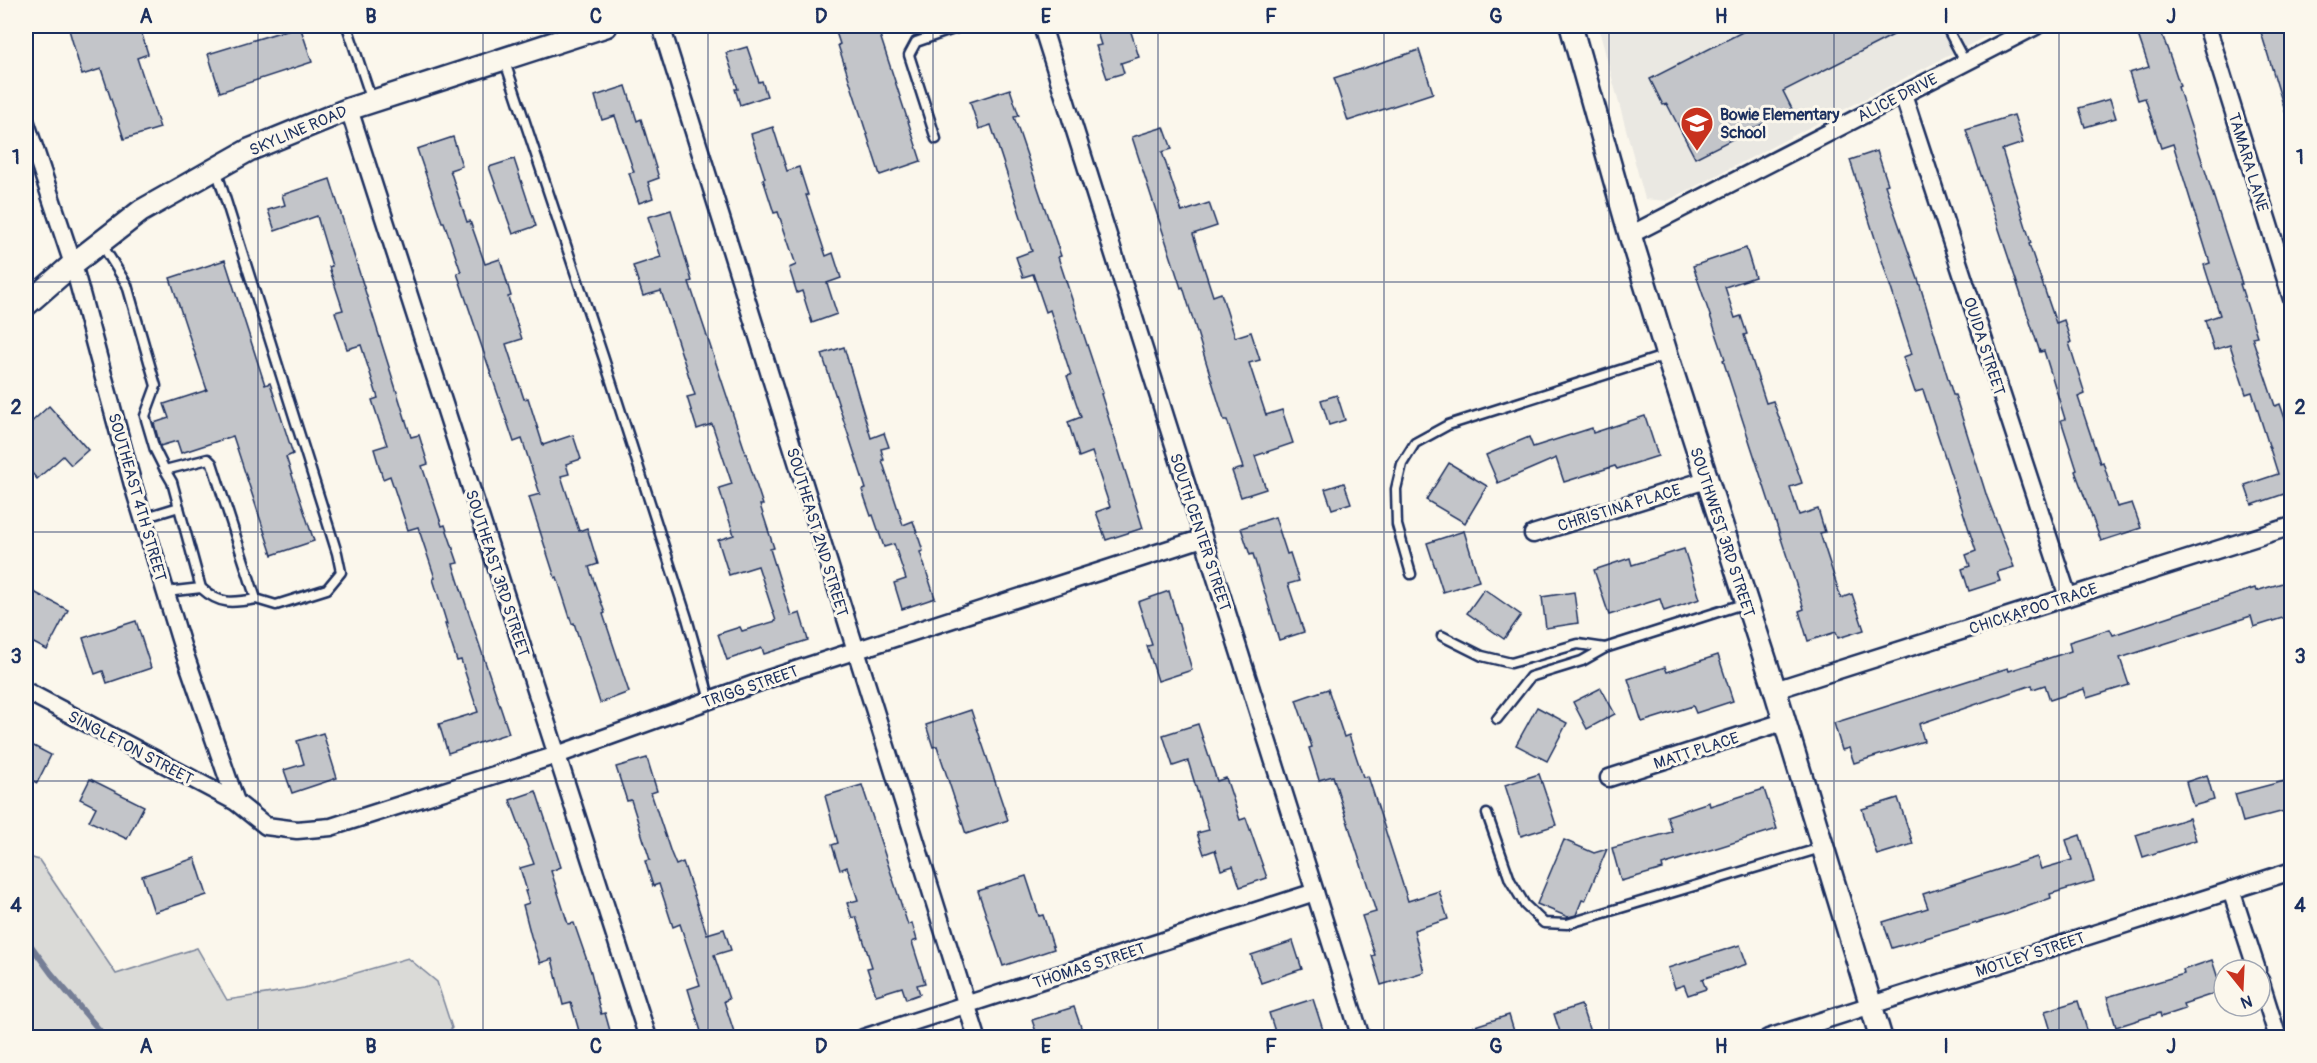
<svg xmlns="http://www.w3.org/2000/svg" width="2317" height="1063" font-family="Pangolin,sans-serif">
<rect width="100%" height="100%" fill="#fbf7ec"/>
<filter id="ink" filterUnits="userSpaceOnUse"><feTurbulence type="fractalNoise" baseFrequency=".0167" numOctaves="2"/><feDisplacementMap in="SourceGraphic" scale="12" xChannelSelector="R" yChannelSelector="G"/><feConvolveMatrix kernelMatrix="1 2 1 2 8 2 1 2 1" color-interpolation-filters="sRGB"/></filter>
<g filter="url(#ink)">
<!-- built -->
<path fill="#eae8e2" d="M1598 26H2006L1667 201 1645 199Z"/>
<!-- green -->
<path fill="#dadad7" stroke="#7a849a" stroke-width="1.5" d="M26 856 39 860 116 974 197 948 227 1000 304 988 408 958 437 982 452 1028 442 1038 26 1037Z"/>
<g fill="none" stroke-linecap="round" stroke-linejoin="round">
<!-- stream -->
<path stroke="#747e96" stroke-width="6" d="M26 939 51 973 106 1038"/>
</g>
<!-- building -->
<g fill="#c3c5c9" stroke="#1b2f5e" stroke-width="1.5">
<path d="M68 26H127L128 32 140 28 148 54 137 58 160 128 124 139 101 69 82 75Z"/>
<path d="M300 26 312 62 220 92 208 54Z"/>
<path d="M834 26H877L921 161 880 175 838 45 840 44Z"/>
<path d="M1095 26H1129L1139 57 1121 63 1124 73 1107 78 1096 46 1101 45Z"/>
<path d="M1754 26H1911L1783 91 1792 109 1695 158 1667 104 1663 105 1650 79Z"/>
<path d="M2135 26H2159L2171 59 2180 86 2178 87 2242 284H2240L2257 336 2252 337 2275 406 2280 404 2292 439V505L2288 506 2284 494 2252 505 2245 485 2278 474 2252 392 2246 394 2230 345 2214 350 2205 320 2220 315 2204 265 2210 263 2173 144 2161 148 2145 98 2138 100 2129 73 2149 67Z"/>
<path d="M2270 26H2292V124H2289L2260 29Z"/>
<path d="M747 47 759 82 762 81 767 96 740 105 735 89H738L726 53Z"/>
<path d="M1419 50 1433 93 1348 121 1334 78Z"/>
<path d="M626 86 637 121 641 119 659 178 648 182 653 198 639 203 629 173 634 172 615 116 602 120 595 96Z"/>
<path d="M1010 89 1019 116 1014 117 1061 256 1058 257 1103 393 1101 394 1143 528 1106 540 1096 512 1110 507 1092 452 1079 457 1068 422 1081 417 1067 376 1071 375 1050 310 1046 312 1033 274 1023 277 1016 257 1032 251 991 125 979 129 970 102Z"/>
<path d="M2110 99 2116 118 2085 127 2079 108Z"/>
<path d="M2014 115 2023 143 2002 150 2031 243 2029 244 2056 323 2064 320 2071 342 2069 343 2085 394 2078 397 2100 463 2103 462 2117 507 2132 503 2141 528 2101 541 2075 471 2077 470 2061 420 2065 419 2044 351 2040 352 1966 130Z"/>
<path d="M773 127 787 171 799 167 808 195H806L826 256 833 253 841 278 827 283 837 314 812 323 802 291 797 293 789 268 796 265 778 212 774 213 763 179 765 178 751 134Z"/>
<path d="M1164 127 1172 149 1162 152 1182 212 1209 203 1217 226 1193 234 1213 296 1221 293 1235 337 1251 332 1260 360 1249 363 1266 415 1282 410 1293 443 1255 456 1266 489 1241 497 1232 471 1243 468 1227 420H1224L1183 287 1181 288 1132 137Z"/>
<path d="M453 137 462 166 450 170 467 222 470 221 485 264 500 259 511 296 508 297 522 339 506 344 524 399 528 398 543 445 573 435 581 459 566 464 569 474 561 476 579 531 587 528 598 564 589 567 605 613 603 614 629 692 600 703 574 623 572 624 557 577 555 578 529 497 540 494 522 439 514 442 457 273 461 272 444 222H442L417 149Z"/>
<path d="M1877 151 1888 184 1885 185 1919 282 1953 395H1955L1987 497 2014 567 1997 572 2000 581 1969 591 1962 569 1970 566 1966 555 1976 551 1923 390 1915 392 1903 357 1912 354 1850 160Z"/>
<path d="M514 159 536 226 513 234 489 167Z"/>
<path d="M330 179 411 437 419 435 428 464 422 466 442 526 445 525 458 563 453 564 467 608 509 733 448 753 439 724 478 712 461 660 457 661 445 624H447L433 579 435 578 418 527 408 530 390 476 383 479 374 449 387 445 372 400 378 398 361 345 347 349 335 312 343 310 329 267 332 266 317 216 275 231 268 210 285 205 282 195Z"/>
<path d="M671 210 692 281 689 282 763 505H760L774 548 770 549 791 616 800 613 808 640 764 654 762 648 727 660 718 634 740 627 742 631 776 621 758 566 729 575 718 540 734 535 719 488 732 484 712 424 697 429 687 397 695 395 661 291 643 296 633 266 661 257 648 217Z"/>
<path d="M1746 248 1755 277 1725 287 1735 318 1741 316 1747 334 1744 335 1766 403 1773 401 1790 448 1802 483 1790 487 1799 515 1818 509 1825 532 1820 533 1841 598 1852 594 1864 630 1838 638 1836 632 1808 641 1799 611 1804 609 1723 360 1725 359 1693 266Z"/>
<path d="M225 260 265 385 270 383 293 454 286 457 314 541 272 555 233 436 181 453 177 441 160 446 154 423 169 418 164 404 207 390 170 278Z"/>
<path d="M844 347 871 438 884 433 889 447 881 449 884 460H882L903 525 913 521 923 551 920 552 935 598 902 609 894 583 906 579 894 544 884 547 873 515 871 516 862 490 866 489 822 354Z"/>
<path d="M1337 395 1345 420 1329 425 1321 400Z"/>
<path d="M49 406 88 450 71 465 63 456 37 479 26 466V427Z"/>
<path d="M1645 416 1658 456 1617 469 1615 466 1564 482 1556 458 1498 483 1486 455 1529 437 1533 447 1592 428 1593 433Z"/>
<path d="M1449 463 1487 486 1465 523 1426 500Z"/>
<path d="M1344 483 1351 503 1332 509 1325 489Z"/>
<path d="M1275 517 1287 554 1290 553 1299 581 1288 584 1304 632 1279 640 1253 554 1250 555 1241 528Z"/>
<path d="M1464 531 1479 581 1443 592 1427 543Z"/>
<path d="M1684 549 1700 599 1664 611 1660 599 1609 615 1594 570 1630 558 1632 565Z"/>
<path d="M2292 580V615L2254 627 2251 616 2120 658 2129 685 2087 698 2084 689 2050 700 2045 685 2033 689 2032 685 1919 724 1924 741 1854 763 1849 748 1842 750 1834 723 2008 668 2009 671 2071 651 2069 642 2110 629 2113 635 2255 588 2256 591Z"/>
<path d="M1484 589 1521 615 1504 639 1467 613Z"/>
<path d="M32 591 68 610 47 650 26 639V604Z"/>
<path d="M1169 591 1192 670 1158 681 1147 646 1152 645 1138 602Z"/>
<path d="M1574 592 1578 623 1546 628 1542 597Z"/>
<path d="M136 621 151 668 107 683 103 671 95 674 83 638Z"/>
<path d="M1718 655 1733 701 1696 713 1693 706 1642 722 1628 679 1665 667 1667 672Z"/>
<path d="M1601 688 1615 714 1587 729 1573 702Z"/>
<path d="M1328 689 1344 737 1349 735 1363 777 1368 776 1408 901 1439 891 1448 919 1414 930 1424 972 1381 985 1372 956 1375 955 1362 916 1376 912 1333 776 1319 780 1309 748 1312 747 1296 700Z"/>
<path d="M1537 707 1567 723 1547 761 1516 745Z"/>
<path d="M971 710 1008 820 966 834 937 746 933 747 926 725Z"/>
<path d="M1198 724 1217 781 1226 778 1240 820 1246 818 1267 878 1240 887 1233 866 1221 870 1215 850 1204 854 1197 833 1209 830 1188 761 1173 766 1163 735Z"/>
<path d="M323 733 337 778 292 793 284 770 304 764 297 741Z"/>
<path d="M26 742 51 755 37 783 26 777Z"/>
<path d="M647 758 657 791 651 793 671 853 676 865 683 862 707 934 724 929 731 950 714 955 729 999 724 1001 736 1038H703L688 989 700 985 680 924 673 927 659 884 653 886 645 861 650 860 631 800 627 801 616 767Z"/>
<path d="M1539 774 1556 825 1521 836 1505 785Z"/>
<path d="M2207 775 2214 800 2193 806 2186 782Z"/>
<path d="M90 779 144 806 127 839 89 821 96 807 80 799Z"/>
<path d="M2292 779V809L2243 822 2235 794Z"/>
<path d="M862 785 908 925 912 923 917 940 912 942 925 983 917 985 920 994 906 999 902 987 876 995 867 968 872 967 856 917 852 918 847 903 858 900 847 867 840 870 832 845 838 843 825 796Z"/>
<path d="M1764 789 1777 829 1662 865 1663 869 1621 881 1612 848 1672 832 1667 816 1709 802 1710 806Z"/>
<path d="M536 791 561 867 551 871 568 924 574 923 591 972 601 1014 605 1013 612 1038H581L571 1003 563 1005 552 959 540 963 531 936 523 905 529 903 525 891H527L520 868 534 864 510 800Z"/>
<path d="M1898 798 1913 844 1877 855 1862 809Z"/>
<path d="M2189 818 2196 840 2143 857 2136 835Z"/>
<path d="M2080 835 2094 881 2050 894 2051 898 2007 914 1892 948 1883 922 1928 908 1923 894 2037 857 2041 869 2072 860 2066 840Z"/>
<path d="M1564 840 1594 853 1607 849 1585 901 1582 900 1576 915 1568 917 1537 904Z"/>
<path d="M195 858 207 895 154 912 142 876Z"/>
<path d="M1026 876 1039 916 1043 915 1054 949 1003 966 978 891Z"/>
<path d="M1293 941 1302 969 1261 983 1251 955Z"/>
<path d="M1740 945 1747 964 1702 979 1706 989 1688 995 1684 985 1675 988 1668 968Z"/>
<path d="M2212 960 2222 991 2183 1004 2185 1009 2161 1017 2160 1013 2116 1027 2107 997 2184 974 2183 970Z"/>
<path d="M1313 999 1323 1030 1300 1038H1277L1269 1013Z"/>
<path d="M2078 1001 2088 1033 2075 1038H2053L2045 1011Z"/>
<path d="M1581 1005 1590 1032 1573 1038H1562L1554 1014Z"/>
<path d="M1074 1007 1083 1033 1068 1038H1038L1032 1020Z"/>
<path d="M1509 1015 1516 1038H1450V1034Z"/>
</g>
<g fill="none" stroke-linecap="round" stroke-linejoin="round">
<!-- service casing -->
<g stroke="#1b2f5e" stroke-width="13">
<g id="service">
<path d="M347 26 372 101"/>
<path d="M1946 26 1965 62"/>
<path d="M504 59 603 356 687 618 710 700"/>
<path d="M936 139 909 55 916 42 962 26"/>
<path d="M101 243 127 285 156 386 145 416 155 450 165 470 208 459 212 463 256 599 276 605 327 589 341 572 337 553 216 169"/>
<path d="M165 470 172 482 201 588"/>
<path d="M143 518 179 507"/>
<path d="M1411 574 1397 525 1396 489 1402 464 1415 443 1448 425 1667 355"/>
<path d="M166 592 201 588C220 605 232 603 256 599"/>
<path d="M1442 636 1482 656 1511 663 1578 644 1605 648"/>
<path d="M1497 719 1530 677 1582 661 1605 648 1746 603"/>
<path d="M1487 814 1510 880 1525 905 1544 923 1567 924 1821 848"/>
</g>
</g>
<!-- minor casing -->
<g stroke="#1b2f5e" stroke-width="21">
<g id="minor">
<path d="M661 26 977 1038"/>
<path d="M1042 26 1361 1038"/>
<path d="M2207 26 2292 299"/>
<path d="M1903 94 2068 597"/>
<path d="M349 109 648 1038"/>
<path d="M26 123 73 264 133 485 183 649 236 802"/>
<path d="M1630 235 2036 26"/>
<path d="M1533 534 1706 480"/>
<path d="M1775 690 2292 526"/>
<path d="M26 691 236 802 266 826 297 830 331 827 557 755 771 678 1203 538"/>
<path d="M1609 778 1783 722"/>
<path d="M2231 890 2257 970"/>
<path d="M2260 980 2278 1038"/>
<path d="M863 1038 1315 892"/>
<path d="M1768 1038 2292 871"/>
</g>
</g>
<!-- tertiary casing -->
<g stroke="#1b2f5e" stroke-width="26">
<g id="tertiary">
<path d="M1571 26 1630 235 1667 355 1775 690 1881 1038"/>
<path d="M26 305 73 264 141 211 249 150 349 109 606 26"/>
</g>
</g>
<!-- service -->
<use href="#service" stroke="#fbf7ec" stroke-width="8"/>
<!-- minor -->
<use href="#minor" stroke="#fbf7ec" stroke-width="16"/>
<!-- tertiary -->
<use href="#tertiary" stroke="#fbf7ec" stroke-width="21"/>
</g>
</g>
<!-- grid -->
<path fill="none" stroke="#1b2f5e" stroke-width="1.5" stroke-opacity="0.55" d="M258 26V1038M483 26V1038M708 26V1038M933 26V1038M1158 26V1038M1384 26V1038M1609 26V1038M1834 26V1038M2059 26V1038M26 282H2292M26 532H2292M26 781H2292"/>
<!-- icons -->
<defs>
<g id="school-pin" transform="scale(1.725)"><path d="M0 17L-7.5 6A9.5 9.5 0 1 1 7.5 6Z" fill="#c8321e" stroke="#fbf7ec"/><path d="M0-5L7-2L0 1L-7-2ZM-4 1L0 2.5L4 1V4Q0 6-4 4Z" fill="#fff"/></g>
</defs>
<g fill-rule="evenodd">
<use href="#school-pin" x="1697" y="123"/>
</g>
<g text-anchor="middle" stroke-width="6" stroke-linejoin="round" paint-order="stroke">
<!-- street labels -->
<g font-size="16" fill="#1b2f5e" stroke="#fbf7ec">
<text transform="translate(1897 97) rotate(-27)" y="6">ALICE DRIVE</text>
<text transform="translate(298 130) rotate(-23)" y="6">SKYLINE ROAD</text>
<text transform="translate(2249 162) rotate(73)" y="6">TAMARA LANE</text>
<text transform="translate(1985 346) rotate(72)" y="6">OUIDA STREET</text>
<text transform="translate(138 497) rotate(74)" y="6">SOUTHEAST 4TH STREET</text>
<text transform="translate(1619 507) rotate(-17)" y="6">CHRISTINA PLACE</text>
<text transform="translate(818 532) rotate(73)" y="6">SOUTHEAST 2ND STREET</text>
<text transform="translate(1201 532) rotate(72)" y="6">SOUTH CENTER STREET</text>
<text transform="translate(1723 532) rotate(72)" y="6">SOUTHWEST 3RD STREET</text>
<text transform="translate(498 573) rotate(72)" y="6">SOUTHEAST 3RD STREET</text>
<text transform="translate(2033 608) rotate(-18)" y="6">CHICKAPOO TRACE</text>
<text transform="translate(750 686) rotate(-19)" y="6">TRIGG STREET</text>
<text transform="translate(131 747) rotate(28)" y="6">SINGLETON STREET</text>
<text transform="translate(1696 750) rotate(-18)" y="6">MATT PLACE</text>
<text transform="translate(2030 954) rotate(-18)" y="6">MOTLEY STREET</text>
<text transform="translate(1089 965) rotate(-18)" y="6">THOMAS STREET</text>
</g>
<!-- poi labels -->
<g font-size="16" font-weight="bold" fill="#1b2f5e" stroke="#fbf7ec" text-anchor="start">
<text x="1720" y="120">Bowie Elementary<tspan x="1720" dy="18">School</tspan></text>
</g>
</g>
<!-- margin -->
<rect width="2317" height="1063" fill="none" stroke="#fbf7ec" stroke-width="66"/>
<!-- north arrow -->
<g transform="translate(2242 988) rotate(162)"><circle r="28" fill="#fbf7ec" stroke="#a1a7b3" stroke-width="1.5"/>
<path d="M0-4.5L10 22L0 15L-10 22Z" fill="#c8321e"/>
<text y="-9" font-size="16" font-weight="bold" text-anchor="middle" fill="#1b2f5e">N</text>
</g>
<rect x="33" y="33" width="2251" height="997" fill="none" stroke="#1b2f5e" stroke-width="2"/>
<g font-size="20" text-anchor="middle" font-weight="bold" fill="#1b2f5e">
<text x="146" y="23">A</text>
<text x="371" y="23">B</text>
<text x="596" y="23">C</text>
<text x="821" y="23">D</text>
<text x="1046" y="23">E</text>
<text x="1271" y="23">F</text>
<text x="1496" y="23">G</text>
<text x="1721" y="23">H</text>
<text x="1946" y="23">I</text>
<text x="2171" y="23">J</text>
<text x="16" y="164">1</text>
<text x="2300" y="164">1</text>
<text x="16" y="414">2</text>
<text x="2300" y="414">2</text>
<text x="16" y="663">3</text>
<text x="2300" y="663">3</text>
<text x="16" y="912">4</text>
<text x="2300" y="912">4</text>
<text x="146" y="1053">A</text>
<text x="371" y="1053">B</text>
<text x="596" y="1053">C</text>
<text x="821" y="1053">D</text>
<text x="1046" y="1053">E</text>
<text x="1271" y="1053">F</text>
<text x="1496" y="1053">G</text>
<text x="1721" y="1053">H</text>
<text x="1946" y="1053">I</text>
<text x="2171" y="1053">J</text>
</g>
</svg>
